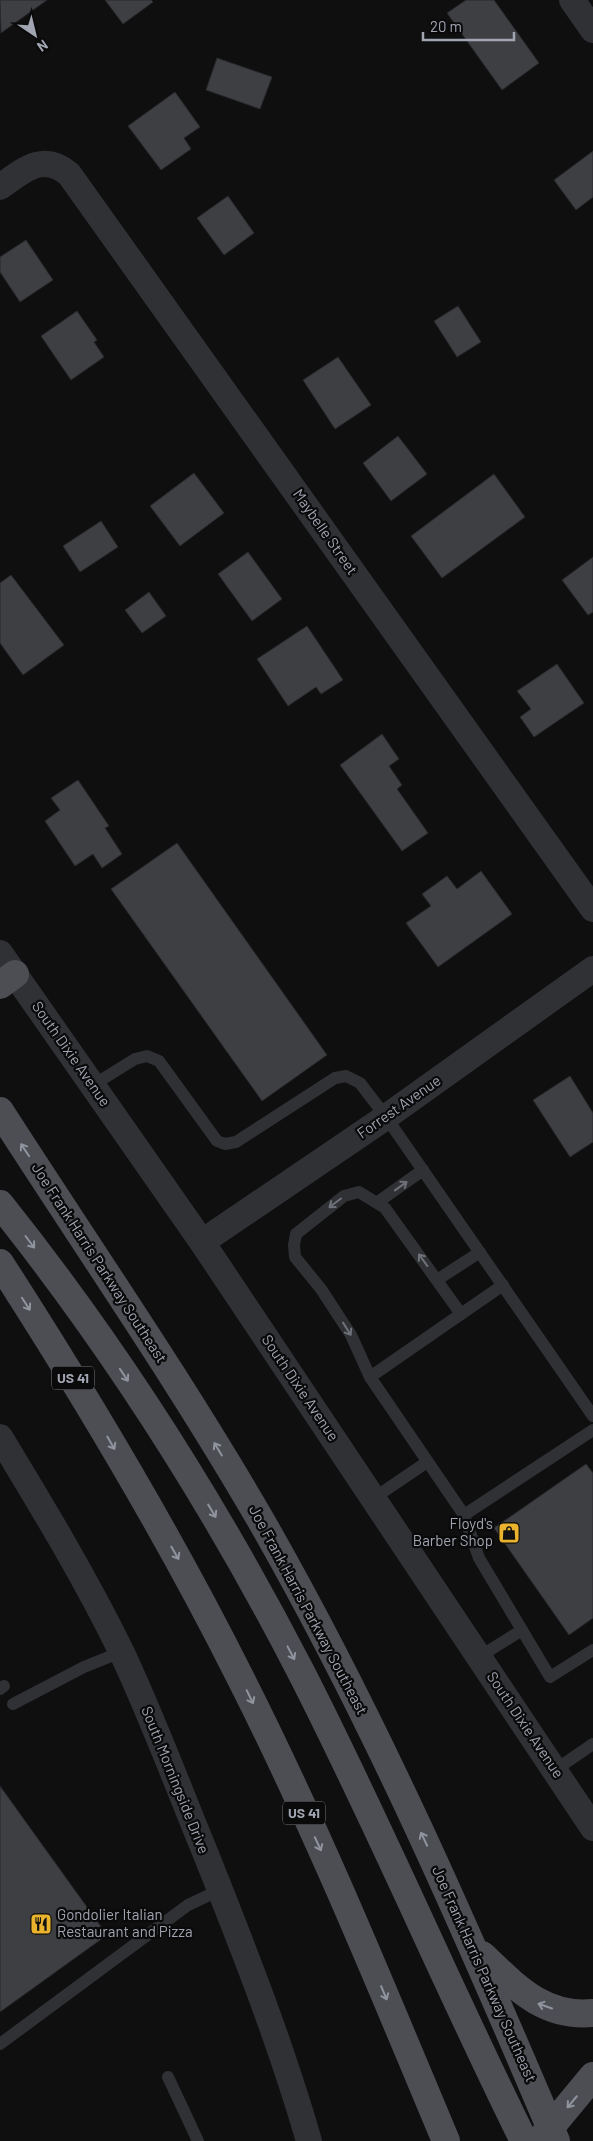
<svg xmlns="http://www.w3.org/2000/svg" width="593" height="2141" font-family="Barlow,sans-serif">
<rect width="100%" height="100%" fill="#0f0f10"/>
<!-- building -->
<g fill="#3e3f43" stroke="#29292c">
<path d="M0 0H47L1 33Z"/>
<path d="M105 0H151L153 2 123 24Z"/>
<path d="M466 0H494L539 63 502 90 447 13Z"/>
<path d="M217 58 272 77 260 109 206 90Z"/>
<path d="M175 92 200 127 184 138 191 149 161 170 128 126Z"/>
<path d="M593 151V197L576 210 554 180Z"/>
<path d="M228 196 254 233 224 255 197 218Z"/>
<path d="M26 240 53 280 20 302 0 272V257Z"/>
<path d="M458 306 481 342 457 357 434 321Z"/>
<path d="M77 311 97 340 94 342 104 357 71 380 41 336Z"/>
<path d="M338 357 371 405 335 429 303 380Z"/>
<path d="M398 436 427 474 391 501 363 463Z"/>
<path d="M194 473 224 513 180 546 150 506Z"/>
<path d="M494 474 525 517 442 578 411 536Z"/>
<path d="M101 521 118 547 80 572 63 546Z"/>
<path d="M248 552 282 599 252 621 218 574Z"/>
<path d="M593 557V612L588 615 562 580Z"/>
<path d="M11 575 64 645 23 675 0 643V583Z"/>
<path d="M149 592 166 616 142 633 125 610Z"/>
<path d="M307 626 343 680 321 694 316 687 288 706 257 659Z"/>
<path d="M557 664 584 703 534 737 520 717 531 709 517 691Z"/>
<path d="M382 734 399 759 389 766 402 785 397 789 428 833 402 851 340 765Z"/>
<path d="M78 780 109 826 105 828 122 854 102 868 93 854 75 866 45 821 60 810 51 798Z"/>
<path d="M177 843 327 1055 262 1101 111 889Z"/>
<path d="M481 871 512 914 438 967 406 923 431 906 422 894 447 876 457 889Z"/>
<path d="M570 1076 593 1113V1142L570 1157 533 1100Z"/>
<path d="M586 1464 593 1473V1618L569 1635 494 1528Z"/>
<path d="M0 1786 107 1935 0 2012Z"/>
</g>
<g fill="none" stroke-linecap="round" stroke-linejoin="round">
<!-- service -->
<g stroke="#303135" stroke-width="12">
<path d="M93 1085 135 1059 147 1056 159 1061 217 1141 225 1144 236 1142 335 1078 346 1076 360 1083 386 1117 593 1416"/>
<path d="M378 1202 423 1170"/>
<path d="M437 1280 480 1252"/>
<path d="M503 1285 370 1377 464 1515 479 1558 550 1677 593 1650"/>
<path d="M370 1377 351 1335 321 1289 295 1257 294 1245 296 1234 344 1196 359 1192 385 1208 461 1314"/>
<path d="M374 1498 427 1462"/>
<path d="M464 1515 593 1430"/>
<path d="M479 1657 522 1630"/>
<path d="M0 1689 4 1686"/>
<path d="M13 1704 84 1667 121 1652"/>
<path d="M555 1770 593 1744"/>
<path d="M0 2044 188 1905 220 1890"/>
<path d="M168 2077 198 2141"/>
</g>
<!-- minor -->
<g stroke="#303135" stroke-width="26">
<path d="M572 0 593 30"/>
<path d="M0 187C24 170 43 152 69 174L593 909"/>
<path d="M0 953 202 1242 593 1828"/>
<path d="M202 1242 386 1117 593 969"/>
<path d="M0 1437C43 1508 86 1579 122 1653 153 1719 179 1789 207 1857 244 1950 281 2044 309 2141"/>
</g>
<!-- primary -->
<g stroke="#4d4e54" stroke-width="28">
<path d="M0 985 15 974"/>
<path d="M0 1111C88 1248 181 1382 263 1524 376 1722 467 1931 556 2141"/>
<path d="M0 1204C115 1348 216 1507 301 1672 380 1826 447 1986 524 2141"/>
<path d="M0 1263C87 1398 169 1535 241 1679 317 1829 381 1986 446 2141"/>
<path d="M482 1955C515 1986 543 2018 593 2013"/>
<path d="M540 2140 593 2076"/>
</g>
</g>
<!-- one-way arrows -->
<defs><path id="oneway-shaft" d="M-6 0H5M1.5-3L5.5 0L1.5 3" fill="none" stroke-width="1.6" stroke-linecap="round" stroke-linejoin="round" transform="scale(1.25)"/></defs>
<g stroke="#90949e">
<use href="#oneway-shaft" transform="translate(25 1150) rotate(-124)"/>
<use href="#oneway-shaft" transform="translate(30 1242) rotate(53)"/>
<use href="#oneway-shaft" transform="translate(26 1304) rotate(57)"/>
<use href="#oneway-shaft" transform="translate(124 1375) rotate(56)"/>
<use href="#oneway-shaft" transform="translate(111 1443) rotate(60)"/>
<use href="#oneway-shaft" transform="translate(218 1449) rotate(-121)"/>
<use href="#oneway-shaft" transform="translate(212 1511) rotate(59)"/>
<use href="#oneway-shaft" transform="translate(175 1553) rotate(60)"/>
<use href="#oneway-shaft" transform="translate(291 1653) rotate(62)"/>
<use href="#oneway-shaft" transform="translate(250 1697) rotate(64)"/>
<use href="#oneway-shaft" transform="translate(424 1839) rotate(-115)"/>
<use href="#oneway-shaft" transform="translate(318 1844) rotate(65)"/>
<use href="#oneway-shaft" transform="translate(384 1993) rotate(67)"/>
<use href="#oneway-shaft" transform="translate(545 2006) rotate(-161)"/>
<use href="#oneway-shaft" transform="translate(572 2102) rotate(130)"/>
</g>
<g stroke="#6e7179">
<use href="#oneway-shaft" transform="translate(401 1186) rotate(-36)"/>
<use href="#oneway-shaft" transform="translate(335 1203) rotate(143)"/>
<use href="#oneway-shaft" transform="translate(423 1260) rotate(-126)"/>
<use href="#oneway-shaft" transform="translate(347 1329) rotate(58)"/>
</g>
<!-- icons -->
<defs>
<g id="shop-square" transform="scale(1.125)"><rect x="-9" y="-9" width="18" height="18" rx="4" fill="#eab32e" stroke="#0a0a0b"/><path d="M-5-2.5h2.3a2.7 3.5 0 0 1 5.4 0H5L5.5 6h-11ZM-1.5-2.5h3a1.5 2.3 0 0 0-3 0Z" fill="#111"/></g>
<g id="restaurant-square" transform="scale(1.125)"><rect x="-9" y="-9" width="18" height="18" rx="4" fill="#eab32e" stroke="#0a0a0b"/><path d="M-5-6h1v4h1v-4h1v4h1v-4h1v5L-1.5 .5V6h-2V.5L-5-1ZM5-6V6H3V1.5H1.5Q1.5-4 5-6Z" fill="#111"/></g>
</defs>
<g fill-rule="evenodd">
<use href="#shop-square" x="509" y="1533"/>
<use href="#restaurant-square" x="41" y="1924"/>
</g>
<g text-anchor="middle" stroke-width="4.5" stroke-linejoin="round" paint-order="stroke">
<!-- shield labels -->
<g fill="#0a0a0b" stroke="#74767f" stroke-width="1">
<rect x="52" y="1366.5" width="42" height="23" rx="4"/>
<rect x="283" y="1801.5" width="42" height="23" rx="4"/>
</g>
<g font-size="14" font-weight="bold" fill="#a1a5b1">
<text x="73" y="1383">US 41</text>
<text x="304" y="1818">US 41</text>
</g>
<!-- street labels -->
<g font-size="15" fill="#a1a5b1" stroke="#0a0a0b">
<text transform="translate(325 532) rotate(55)" y="5">Maybelle Street</text>
<text transform="translate(71 1054) rotate(55)" y="5">South Dixie Avenue</text>
<text transform="translate(399 1107) rotate(-35)" y="5">Forrest Avenue</text>
<text transform="translate(99 1263) rotate(57)" y="5">Joe Frank Harris Parkway Southeast</text>
<text transform="translate(300 1388) rotate(56)" y="5">South Dixie Avenue</text>
<text transform="translate(308 1610) rotate(62)" y="5">Joe Frank Harris Parkway Southeast</text>
<text transform="translate(525 1725) rotate(56)" y="5">South Dixie Avenue</text>
<text transform="translate(175 1780) rotate(68)" y="5">South Morningside Drive</text>
<text transform="translate(484 1974) rotate(66)" y="5">Joe Frank Harris Parkway Southeast</text>
</g>
<!-- poi labels -->
<g font-size="15" fill="#a1a5b1" stroke="#0a0a0b" text-anchor="end">
<text x="493" y="1529">Floyd's<tspan x="493" dy="17">Barber Shop</tspan></text>
<text x="57" y="1920" text-anchor="start">Gondolier Italian<tspan x="57" dy="17">Restaurant and Pizza</tspan></text>
</g>
</g>
<!-- north arrow -->
<g transform="translate(35 35) rotate(145)" stroke="#0a0a0b" stroke-width="4" paint-order="stroke">
<path d="M0-4L9 19L0 12L-9 19Z" fill="#a1a5b1"/>
<text y="-8" font-size="14" font-weight="bold" text-anchor="middle" fill="#a1a5b1">N</text>
</g>
<!-- scale -->
<path d="M423 32v8h91v-8" fill="none" stroke="#a1a5b1" stroke-width="2.5"/>
<text x="430" y="32" font-size="15" fill="#a1a5b1" stroke="#0a0a0b" stroke-width="4" paint-order="stroke">20 m</text>
</svg>
